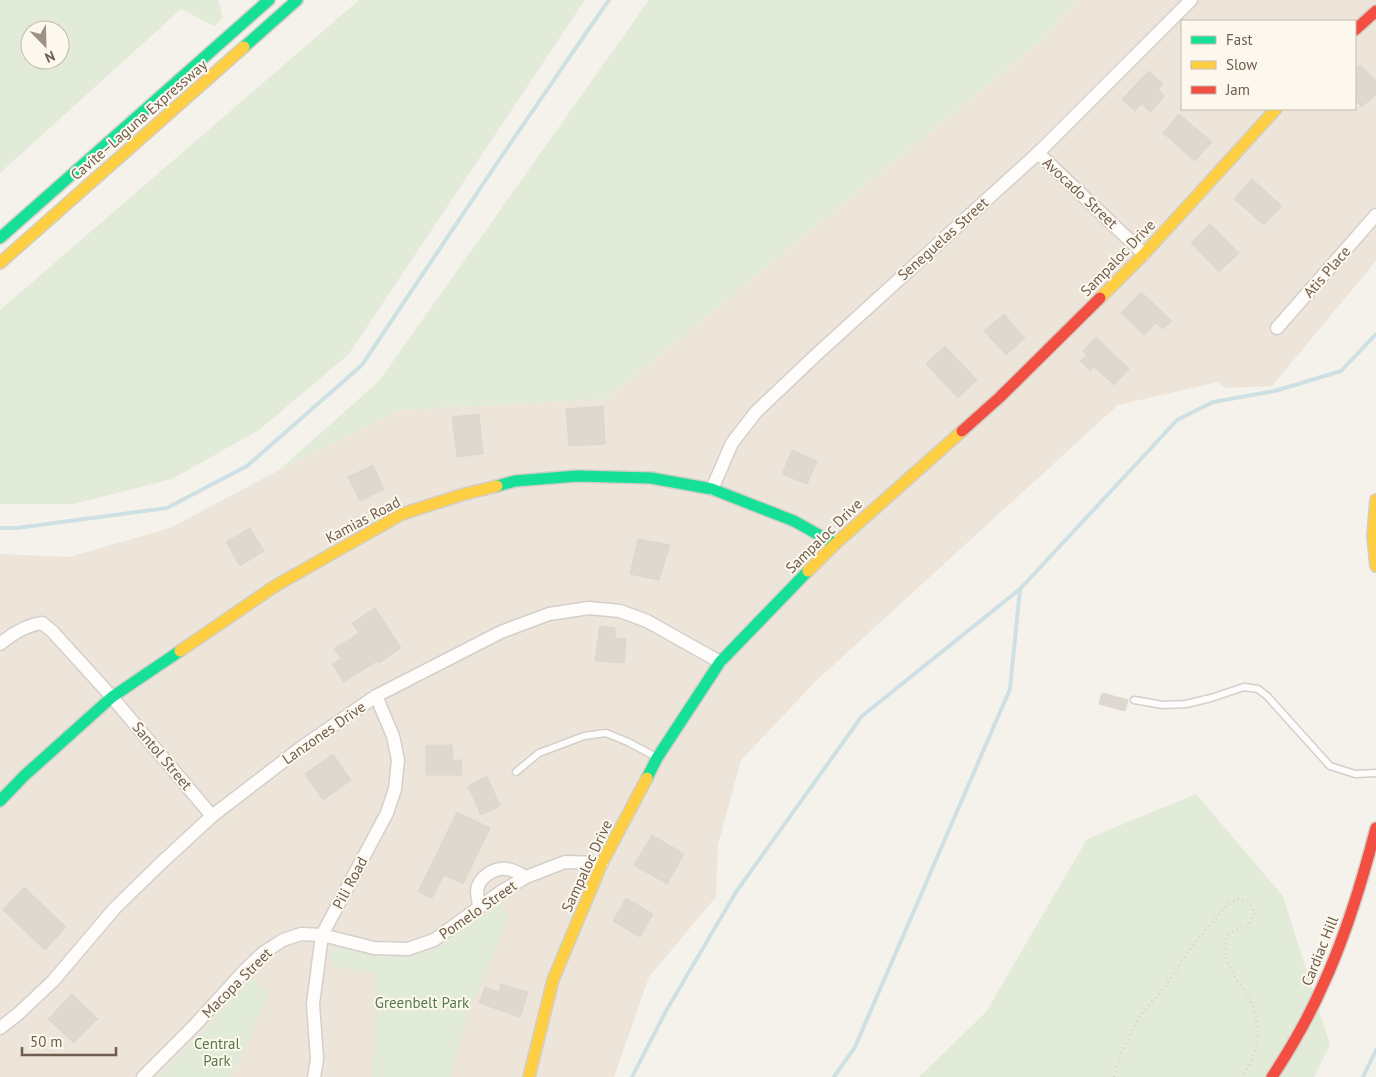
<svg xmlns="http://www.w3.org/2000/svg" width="1376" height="1077" font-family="'PT Sans',sans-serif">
<rect width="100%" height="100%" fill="#f5f2eb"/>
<!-- residential -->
<path fill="#ede5da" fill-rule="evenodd" d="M1078 0H1376V261L1272 386 1224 388 1218 382 1118 405 816 681 741 760 718 845 716 897 649 977 614 1077H0V554L69 557 170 528 279 470 400 410 606 399 1038 43ZM1182 21H1355V109H1182Z"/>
<!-- green -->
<g fill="#e2ebd8" fill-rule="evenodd">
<path d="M0 0H218L223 18 214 26 181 9 0 173ZM30 30H60V60H30Z"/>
<path d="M359 0H585L349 354 259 430 172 479 73 504H0V310Z"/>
<path d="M649 0H1078L1038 43 606 399 400 410 279 470 379 381Z"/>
<path d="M1196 794 1283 896 1330 1045 1314 1077H919L986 1012 1087 839Z"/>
<path d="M501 902 508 918 468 1013 451 1077H373L376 973 331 965V951L342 944 371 954 408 957 436 949Z"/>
<path d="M251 976 269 993 243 1054 230 1077H156L198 1037Z"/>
</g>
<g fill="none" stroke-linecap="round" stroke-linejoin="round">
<!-- stream -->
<g stroke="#cee0e4" stroke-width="4">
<path d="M0 528H17L167 508 247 466 362 365 493 169 586 33 609 0"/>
<path d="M632 1077 666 1011 736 892 862 716 1020 589 1177 420 1213 402 1275 391 1341 371 1376 334"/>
<path d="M834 1077 855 1047 1010 689 1020 589"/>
<path d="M1363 1077 1376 1050"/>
</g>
</g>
<!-- building -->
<g fill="#ded8d1" stroke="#ddd6ce">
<path d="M1360 65 1376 81V94L1362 107 1355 99V70Z"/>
<path d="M1149 71 1163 84 1158 89 1165 96 1150 112 1142 104 1135 111 1122 99Z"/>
<path d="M1179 114 1212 142 1195 161 1163 133Z"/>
<path d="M1252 179 1282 206 1264 225 1234 199Z"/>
<path d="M1210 224 1239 253 1219 272 1191 243Z"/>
<path d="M1141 292 1172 321 1163 329 1156 323 1144 335 1121 313Z"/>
<path d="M1004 314 1025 338 1006 355 984 331Z"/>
<path d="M1096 337 1129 369 1114 385 1094 367 1090 371 1080 361 1087 355 1083 351Z"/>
<path d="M945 346 977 380 958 398 926 364Z"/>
<path d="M603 406 605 444 569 446 566 409Z"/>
<path d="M479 414 483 454 457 457 452 417Z"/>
<path d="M792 450 817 461 807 484 782 474Z"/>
<path d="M373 465 384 489 360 501 348 477Z"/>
<path d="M250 528 264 551 240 566 226 542Z"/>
<path d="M638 539 670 545 659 580 630 574Z"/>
<path d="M375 608 401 648 379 663 377 661 344 682 332 664 341 659 334 649 359 633 352 623Z"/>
<path d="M600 626 615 628V638L626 639 624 663 595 661Z"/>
<path d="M1102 693 1128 700 1125 711 1099 704Z"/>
<path d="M426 745H452L453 760H461L462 775H426Z"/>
<path d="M333 754 351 780 323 800 305 774Z"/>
<path d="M487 776 500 806 481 815 468 786Z"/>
<path d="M457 812 490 828 463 884 444 875 432 898 418 892Z"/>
<path d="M652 835 684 854 667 884 634 865Z"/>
<path d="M24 887 66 927 45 950 3 910Z"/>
<path d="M626 898 653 914 640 937 613 921Z"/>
<path d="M501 984 528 992 520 1017 479 1003 485 987 499 992Z"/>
<path d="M72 994 98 1019 74 1043 48 1019Z"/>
</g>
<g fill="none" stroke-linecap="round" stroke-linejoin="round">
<!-- lane casing -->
<g stroke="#d4cfca" stroke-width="9">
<g id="lane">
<path d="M1134 700 1163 705 1186 704 1211 698 1244 687 1258 689 1267 696 1330 766 1355 774 1376 773"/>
<path d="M516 772 539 753 584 736 606 733 628 742 656 757"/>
</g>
</g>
<!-- street casing -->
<g stroke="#d4cfca" stroke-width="15">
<g id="street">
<path d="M1038 153 1144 254"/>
<path d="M1277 328 1376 215"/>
<path d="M712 489 732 443 756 412 816 355 1038 153 1191 0"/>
<path d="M0 644C12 634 26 625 42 623L52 631 112 697 212 816"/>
<path d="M479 908C479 903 477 896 477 891 478 878 494 867 507 869 514 870 520 874 526 877"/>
<path d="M0 1028 18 1014 53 981 115 908 159 865 212 816 302 747 376 696 501 632 549 614 589 608 620 611 647 621 720 662"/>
<path d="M143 1077 195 1025 245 970 263 953 283 940 301 934 322 935 374 948 408 949 434 940 499 893 526 877 565 862 602 863"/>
<path d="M314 1077 317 1059 313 1004 322 935 387 813 395 789 398 760 393 736 376 696"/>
</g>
</g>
<!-- fast casing -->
<g stroke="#d3cec6" stroke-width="14">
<g id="fast">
<path d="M244 47 297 0"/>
<path d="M0 238 269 0"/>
<path d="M497 486 515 481 577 476 651 478 712 489 794 521 835 544"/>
<path d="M647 778 657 758 720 662 808 571"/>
<path d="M0 801 24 776 112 697 180 651"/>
</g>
</g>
<!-- slow casing -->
<g stroke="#d3cec6" stroke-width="14">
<g id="slow">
<path d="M0 263 244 47"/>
<path d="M1100 298 1144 254 1276 109"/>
<path d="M1376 500 1373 536 1376 566"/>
<path d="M808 571 835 544 962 431"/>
<path d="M180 651 275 586 402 514 461 495 497 486"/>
<path d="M529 1077 553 980 602 863 647 778"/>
</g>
</g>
<!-- jam casing -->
<g stroke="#d3cec6" stroke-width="14">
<g id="jam">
<path d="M1355 30 1376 11"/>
<path d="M962 431 1000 397 1100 298"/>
<path d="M1272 1077C1291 1048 1308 1019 1322 987 1346 936 1362 882 1376 828"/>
</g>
</g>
<!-- path -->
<path stroke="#d6d0cb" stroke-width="2.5" stroke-dasharray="1 4" stroke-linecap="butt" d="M1114 1077 1122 1051 1140 1016 1165 986 1194 944 1228 904 1238 899 1249 902 1255 913 1248 926 1229 933C1215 960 1243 983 1253 1007 1256 1014 1258 1025 1258 1033 1259 1048 1249 1064 1243 1077"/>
<!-- lane -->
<use href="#lane" stroke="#fefdfc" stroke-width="6"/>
<!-- street -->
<use href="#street" stroke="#fefdfc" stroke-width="12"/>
<!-- fast -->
<use href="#fast" stroke="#16e098" stroke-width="11"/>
<!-- slow -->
<use href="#slow" stroke="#ffcf43" stroke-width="11"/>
<!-- jam -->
<use href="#jam" stroke="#f24e42" stroke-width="11"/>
</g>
<g text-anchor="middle" stroke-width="4" stroke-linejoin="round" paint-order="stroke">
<!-- street labels -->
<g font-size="15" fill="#705d4f" stroke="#fdf8ed">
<text transform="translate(139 120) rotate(-41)" y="5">Cavite–Laguna Expressway</text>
<text transform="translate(1080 193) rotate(43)" y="5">Avocado Street</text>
<text transform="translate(943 239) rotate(-42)" y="5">Seneguelas Street</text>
<text transform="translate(1118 258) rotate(-46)" y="5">Sampaloc Drive</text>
<text transform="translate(1327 272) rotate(-49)" y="5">Atis Place</text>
<text transform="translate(363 520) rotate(-28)" y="5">Kamias Road</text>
<text transform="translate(824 536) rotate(-44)" y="5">Sampaloc Drive</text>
<text transform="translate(324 733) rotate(-35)" y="5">Lanzones Drive</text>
<text transform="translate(162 756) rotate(50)" y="5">Santol Street</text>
<text transform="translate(587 866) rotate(-65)" y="5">Sampaloc Drive</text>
<text transform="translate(350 883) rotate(-62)" y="5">Pili Road</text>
<text transform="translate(478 910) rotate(-35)" y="5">Pomelo Street</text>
<text transform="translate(1320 951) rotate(-68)" y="5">Cardiac Hill</text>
<text transform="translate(237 983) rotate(-45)" y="5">Macopa Street</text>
</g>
<!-- park labels -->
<g font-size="15" fill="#567a4c" stroke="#fdf8ed">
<text x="422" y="1008">Greenbelt Park</text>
<text x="217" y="1049">Central<tspan x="217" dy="17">Park</tspan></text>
</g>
</g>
<!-- legend -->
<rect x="1181" y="20" width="175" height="90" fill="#fdf8ed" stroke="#c5baae"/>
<rect x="1191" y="36" width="25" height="8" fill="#16e098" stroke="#c5baae"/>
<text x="1226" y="45" font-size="15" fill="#705d4f">Fast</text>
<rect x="1191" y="61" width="25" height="8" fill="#ffcf43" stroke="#c5baae"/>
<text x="1226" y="70" font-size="15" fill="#705d4f">Slow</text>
<rect x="1191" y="86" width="25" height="8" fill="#f24e42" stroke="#c5baae"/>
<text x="1226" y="95" font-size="15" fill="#705d4f">Jam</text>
<!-- north arrow -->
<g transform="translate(45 45) rotate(157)"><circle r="24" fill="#fdf8ed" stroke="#c5baae"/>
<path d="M0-4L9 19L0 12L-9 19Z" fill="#9f9186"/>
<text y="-8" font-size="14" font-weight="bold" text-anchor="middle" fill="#705d4f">N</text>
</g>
<!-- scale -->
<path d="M22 1047v8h94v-8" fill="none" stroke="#705d4f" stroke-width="2.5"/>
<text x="30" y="1047" font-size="15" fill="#705d4f" stroke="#fdf8ed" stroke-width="4" paint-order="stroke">50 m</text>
</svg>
